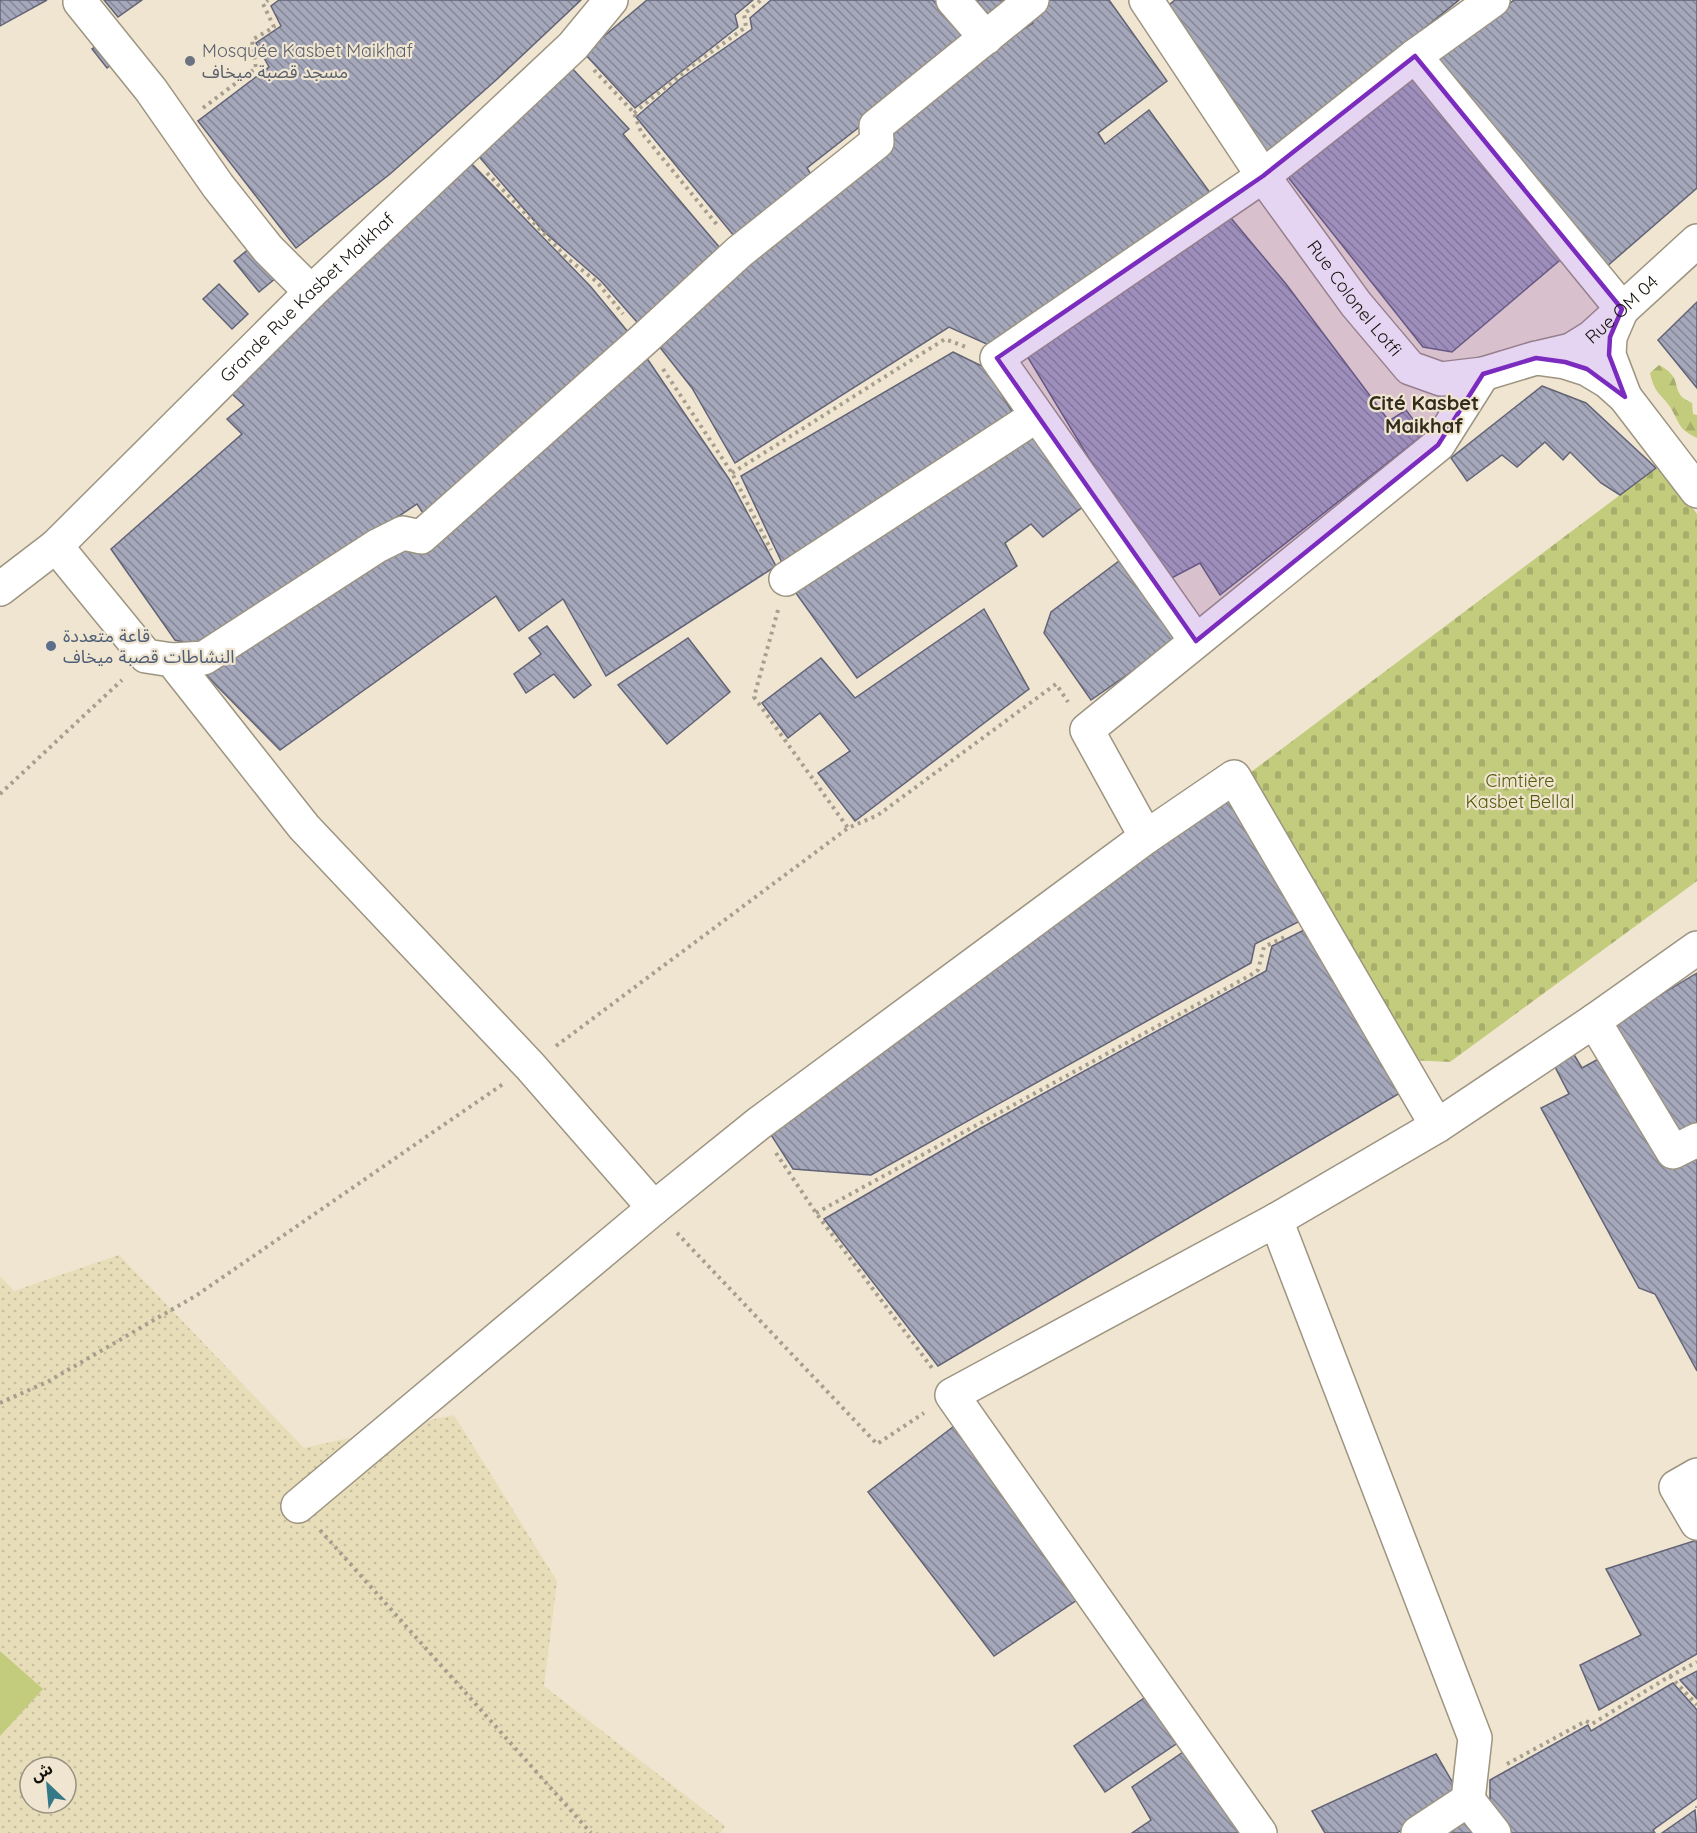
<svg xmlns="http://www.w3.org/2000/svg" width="1697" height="1833" font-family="Quicksand,'Noto Sans Arabic',sans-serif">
<defs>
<pattern id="forest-firs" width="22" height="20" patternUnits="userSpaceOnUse" patternTransform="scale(1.5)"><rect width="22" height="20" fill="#c3cb7c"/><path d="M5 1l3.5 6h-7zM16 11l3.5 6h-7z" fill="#a7ad6a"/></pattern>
<pattern id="sand-dots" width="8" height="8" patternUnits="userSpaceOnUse" patternTransform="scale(1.5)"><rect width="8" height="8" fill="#e7ddb8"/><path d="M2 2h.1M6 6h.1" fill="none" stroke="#c5bd9d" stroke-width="1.8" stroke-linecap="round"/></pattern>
<pattern id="cemetery-stones" width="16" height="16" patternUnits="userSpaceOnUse" patternTransform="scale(1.5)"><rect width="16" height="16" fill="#c3cb7c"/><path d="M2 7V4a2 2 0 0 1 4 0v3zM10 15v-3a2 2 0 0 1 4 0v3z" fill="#a7ad6a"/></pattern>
<pattern id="building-back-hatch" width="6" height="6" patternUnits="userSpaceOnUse" patternTransform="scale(1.5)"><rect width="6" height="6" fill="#a5a7bb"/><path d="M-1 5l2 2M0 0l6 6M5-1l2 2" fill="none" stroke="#858796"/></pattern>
</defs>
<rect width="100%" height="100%" fill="#efe5d1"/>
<!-- forest -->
<path fill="url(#forest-firs)" d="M1659 365C1682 377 1672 387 1683 398 1686 400 1689 401 1692 403L1693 414 1697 415V438C1680 430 1680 425 1672 410 1662 393 1655 396 1650 373Z"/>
<!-- sand -->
<path fill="url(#sand-dots)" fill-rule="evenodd" d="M119 1255 304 1448 454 1415 557 1581 544 1686 725 1826 721 1833H0V1736L42 1689 0 1651V1276L14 1291ZM30 1767H66V1803H30Z"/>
<!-- cemetery -->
<path fill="url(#cemetery-stones)" d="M1656 468 1673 479 1697 514V881L1450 1062 1410 1060 1255 798 1251 772Z"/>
<!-- pitch -->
<path fill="#c3cb7c" d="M0 1651 43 1689 0 1736Z"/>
<!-- building -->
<g fill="url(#building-back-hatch)" stroke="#626375" stroke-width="1.5">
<path d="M0 0H47L0 26Z"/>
<path d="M104 0H142L118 17Z"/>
<path d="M279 0H581L495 81 390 174 296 248 198 121 269 67 256 43 281 26 271 6Z"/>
<path d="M647 0H753L735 15 738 27 635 108 584 53Z"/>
<path d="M771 0H933L968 42 807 168 815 181 739 242 636 117 680 79 752 29 750 18Z"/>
<path d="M976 0H1015L992 19Z"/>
<path d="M1048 0H1109L1167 81 1098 133 1105 144 1149 110 1214 198 991 346 949 327 735 463 692 388 655 341 882 134 969 64 1033 23 1030 13Z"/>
<path d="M1175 0H1459L1267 157 1164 9Z"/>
<path d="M1514 0H1697V188L1605 268 1434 61Z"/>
<path d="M103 41 118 59 107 68 92 49Z"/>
<path d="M568 64 629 129 623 134 726 255 643 329 601 281 543 231 476 153Z"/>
<path d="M1413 78 1565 256 1452 352 1423 347 1288 177Z"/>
<path d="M470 162 591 287 633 338 427 519 417 504 202 647 175 640 111 549 242 434 227 419 244 405 231 393 245 359Z"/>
<path d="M1225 211 1286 284 1389 421 1406 410 1424 434 1220 595 1200 563 1164 582 1024 351Z"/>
<path d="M250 248 276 278 259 292 234 261Z"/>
<path d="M219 284 248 314 232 329 203 299Z"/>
<path d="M1697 302V388L1658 340Z"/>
<path d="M953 352 986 368 1017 420 784 567 741 476Z"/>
<path d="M646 357 729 479 776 566 606 676 563 599 519 631 496 596 280 750 201 670 397 547Z"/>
<path d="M1542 386 1586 403 1656 468 1620 495 1601 483 1570 452 1563 460 1545 442 1517 467 1502 455 1467 481 1451 458Z"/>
<path d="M1033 427 1088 503 1043 537 1031 524 1005 543 1017 566 857 678 793 589Z"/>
<path d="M1119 561 1177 640 1091 700 1044 633 1051 612Z"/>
<path d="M984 609 1029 689 855 821 818 773 850 751 820 713 788 738 762 703 821 658 855 698Z"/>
<path d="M547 626 591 685 574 698 554 674 526 693 514 674 541 654 529 638Z"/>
<path d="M688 638 730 692 667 744 618 685Z"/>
<path d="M1232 794 1302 920 1255 944 1251 963 871 1175 793 1169 766 1127Z"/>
<path d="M1306 929 1400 1093 938 1366 824 1219 979 1129 1266 971 1272 946Z"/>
<path d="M1697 973V1132L1678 1144 1605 1028Z"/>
<path d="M1573 1053 1582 1068 1604 1056 1697 1149V1371L1655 1294 1639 1288 1541 1108 1569 1094 1553 1063Z"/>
<path d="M962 1420 1083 1596 994 1656 868 1492Z"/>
<path d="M1697 1540V1654L1599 1710 1580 1665 1641 1635 1606 1569Z"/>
<path d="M1697 1671V1699L1680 1680Z"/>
<path d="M1673 1683 1697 1710V1798L1653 1830 1655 1833H1512L1490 1805V1780L1588 1725 1591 1731Z"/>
<path d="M1153 1692 1185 1738 1105 1792 1074 1746Z"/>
<path d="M1189 1748 1250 1833H1132L1151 1820 1132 1787Z"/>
<path d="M1436 1754 1457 1790 1397 1833H1325L1312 1811Z"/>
<path d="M1695 1810 1697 1833H1662Z"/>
<path d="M1459 1819 1483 1833H1438Z"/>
</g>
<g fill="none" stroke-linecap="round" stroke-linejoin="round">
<!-- minor casing -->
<g stroke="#9d9481" stroke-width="36">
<g id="minor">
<path d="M82 0 80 2 151 90 218 186 268 249 311 292"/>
<path d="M953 0 986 38"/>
<path id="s1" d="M1146 0 1263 176 1356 304 1410 368 1441 379 1483 374 1536 358 1565 362 1587 369 1607 381 1625 397 1697 491"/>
<path d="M1415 56 1622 309 1610 337 1609 355 1625 397"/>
<path id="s2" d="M1541 357 1571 350 1592 337 1697 241"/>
<path d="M56 546 146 656 172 660 304 827 530 1066 654 1208"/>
<path d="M786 579 1036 416"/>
<path id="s3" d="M0 589 56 546 311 292 573 46 611 0"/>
<path d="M1196 641 997 358 1263 176 1415 56 1493 0"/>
<path d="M172 660 204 658 377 546 403 533 421 537 643 340 739 252 877 142 876 126 1032 0"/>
<path d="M1594 1021 1673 1152 1697 1140"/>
<path d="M1437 1126 1234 777 1146 837 1087 730 1438 445 1483 374"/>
<path d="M1276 1220 1475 1738 1468 1800"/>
<path d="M1697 1475 1676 1487 1697 1523"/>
<path d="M298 1506 654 1208 758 1124 1146 837"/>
<path d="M1260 1833 952 1395 1276 1220 1437 1126 1594 1021 1697 948"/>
<path d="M1418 1833 1468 1800 1494 1833"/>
</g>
</g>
<!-- path -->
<g stroke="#a69e8e" stroke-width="4" stroke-dasharray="3 4.5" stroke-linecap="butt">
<path d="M594 70 634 113 641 132 718 226"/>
<path d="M203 108 256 68 252 40 274 27 263 4 268 0"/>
<path d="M634 113 689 68 746 27 744 14 761 0"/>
<path d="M487 173 567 258 597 282 623 314"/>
<path d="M663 369 732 473 771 550"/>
<path d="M732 473 945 339 966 347"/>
<path d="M778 610 754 697 848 828"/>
<path d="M0 794 122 680"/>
<path d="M556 1046 848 828 878 815 1056 684 1068 702"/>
<path d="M776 1153 816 1213 932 1368"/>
<path d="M816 1213 1249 976 1258 970 1264 947 1287 936"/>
<path d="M677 1233 877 1444 924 1413"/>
<path d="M0 1403 49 1381 197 1295 503 1084"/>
<path d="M320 1530 591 1833"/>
<path d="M1670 1676 1697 1705"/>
<path d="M1507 1764 1586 1721 1592 1724 1670 1676 1697 1662"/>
<path d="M1697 1806V1808"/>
</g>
<!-- minor -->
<use href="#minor" stroke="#fff" stroke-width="33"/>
</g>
<!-- marked area -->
<path fill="#7b2cbf" fill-opacity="0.2" stroke="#7b2cbf" stroke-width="4.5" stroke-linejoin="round" d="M1415 56 1622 309 1610 337 1609 355 1625 397 1587 369 1565 362 1536 358 1483 374 1438 445 1196 641 997 358 1263 176Z"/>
<!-- markers -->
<circle fill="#6b7280" stroke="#efe5d1" stroke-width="2" cx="190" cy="61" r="6"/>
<circle fill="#5c6f8a" stroke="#efe5d1" stroke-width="2" cx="51" cy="646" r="6"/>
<g text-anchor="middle" stroke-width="4.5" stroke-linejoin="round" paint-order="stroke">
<!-- worship labels -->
<g font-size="18" fill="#5b616d" stroke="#efe5d1" text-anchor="start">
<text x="202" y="57">Mosquée Kasbet Maikhaf<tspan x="202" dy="21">مسجد قصبة ميخاف</tspan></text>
</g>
<!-- street labels -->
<g font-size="18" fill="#16120b" stroke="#efe5d1">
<text dy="6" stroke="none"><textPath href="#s3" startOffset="424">Grande Rue Kasbet Maikhaf</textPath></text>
<text dy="6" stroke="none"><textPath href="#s1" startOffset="364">Rue Colonel Lotfi</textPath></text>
<text dy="6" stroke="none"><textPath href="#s2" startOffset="96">Rue OM 04</textPath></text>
</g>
<!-- service labels -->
<g font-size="18" fill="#4e5e75" stroke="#efe5d1" text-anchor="start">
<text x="63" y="642">قاعة متعددة<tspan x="63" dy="21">النشاطات قصبة ميخاف</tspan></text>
</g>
<!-- park labels -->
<g font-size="18" fill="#555a0a" stroke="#efe5d1">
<text x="1520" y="787">Cimtière<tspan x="1520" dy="21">Kasbet Bellal</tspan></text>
</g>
<!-- neighbourhood labels -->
<g font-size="20" font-weight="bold" fill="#332b1b" stroke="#efe5d1">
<text x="1424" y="410">Cité Kasbet<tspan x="1424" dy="23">Maikhaf</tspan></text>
</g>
</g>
<!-- north arrow -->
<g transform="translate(48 1785) rotate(334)"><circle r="28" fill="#efe5d1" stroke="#989182" stroke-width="1.5"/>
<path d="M0-4.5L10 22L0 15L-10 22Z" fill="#357988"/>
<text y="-9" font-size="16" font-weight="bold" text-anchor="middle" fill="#16120b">ش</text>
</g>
</svg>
